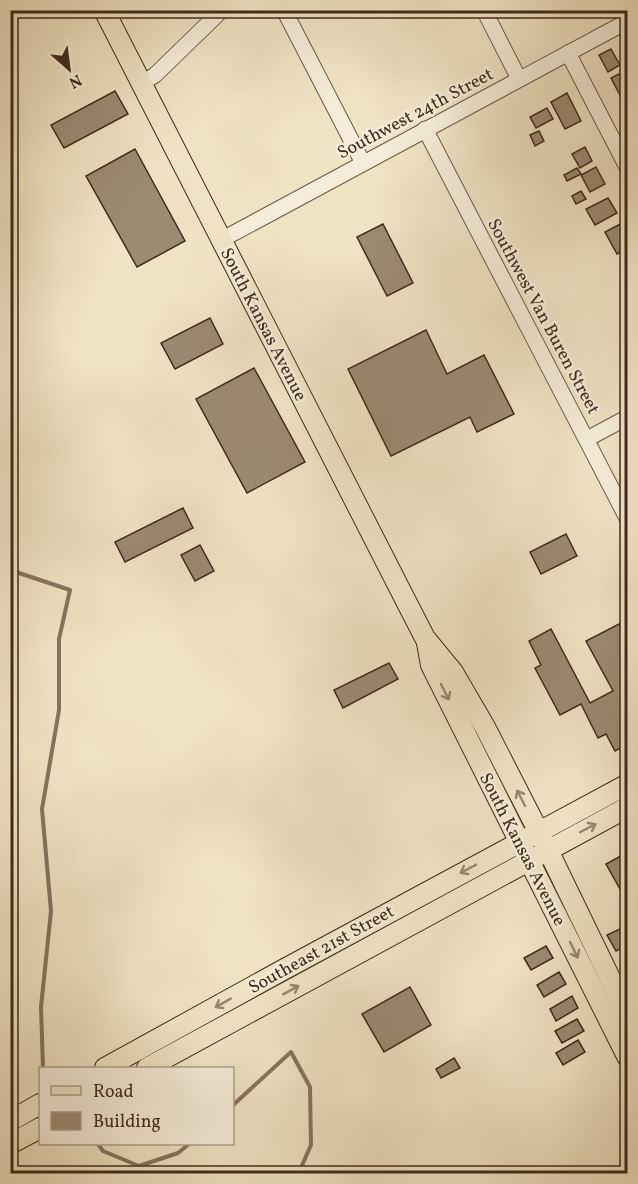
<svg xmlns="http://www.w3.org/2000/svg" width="638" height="1184" font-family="Vollkorn,serif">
<rect width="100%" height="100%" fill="#f0e3c4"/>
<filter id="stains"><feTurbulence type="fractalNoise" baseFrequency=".00333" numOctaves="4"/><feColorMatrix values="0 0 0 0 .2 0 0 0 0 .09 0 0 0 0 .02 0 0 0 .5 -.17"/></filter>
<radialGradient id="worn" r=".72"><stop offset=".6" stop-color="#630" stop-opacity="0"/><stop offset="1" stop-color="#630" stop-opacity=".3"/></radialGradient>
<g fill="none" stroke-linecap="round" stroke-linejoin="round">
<!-- stream -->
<g stroke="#86735e" stroke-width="4">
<path d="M10 570 70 590 59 639V710L42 809 51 911 41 1007 43 1068"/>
<path d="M232 1106 291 1052 310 1087 311 1145 300 1170 302 1174"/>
<path d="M98 1144 103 1151 139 1166 178 1153 189 1144"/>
</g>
</g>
<!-- building -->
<g fill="#9c8a73" stroke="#412a1b" stroke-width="1.5">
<path d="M611 49 620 65 608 72 599 55Z"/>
<path d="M623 72 628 80V91L620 95 611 78Z"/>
<path d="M115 91 128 114 64 148 51 125Z"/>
<path d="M567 93 581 121 565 129 551 102Z"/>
<path d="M547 108 553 119 536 128 530 117Z"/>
<path d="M539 131 544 141 535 146 530 135Z"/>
<path d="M585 147 592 161 580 168 572 154Z"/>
<path d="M135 149 185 241 137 267 86 176Z"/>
<path d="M596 167 605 184 590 192 581 175Z"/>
<path d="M577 168 581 174 567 181 564 175Z"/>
<path d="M581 191 586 199 576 204 572 196Z"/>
<path d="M608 198 617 213 595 225 586 209Z"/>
<path d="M624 222 628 229V248L617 254 605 232Z"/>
<path d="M383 224 413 283 387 296 357 237Z"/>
<path d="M210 318 223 344 175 369 161 343Z"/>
<path d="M426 330 447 374 484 355 514 414 477 432 470 417 391 456 348 369Z"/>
<path d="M254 368 305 462 247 493 196 399Z"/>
<path d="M183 508 193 528 125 562 115 542Z"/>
<path d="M566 534 577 556 541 574 530 552Z"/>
<path d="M200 545 214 571 195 581 181 555Z"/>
<path d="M619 624 628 641V744L615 751 606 734 598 738 581 704 560 715 535 668 541 665 529 641 551 629 590 703 613 691 586 641Z"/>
<path d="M389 663 398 679 343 708 334 690Z"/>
<path d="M628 852V885L620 889 606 864Z"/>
<path d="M620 929 628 945 616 951 607 935Z"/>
<path d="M546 946 553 958 531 970 524 958Z"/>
<path d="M559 972 566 984 544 997 537 985Z"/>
<path d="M410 987 431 1025 384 1052 362 1014Z"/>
<path d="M572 996 578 1008 556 1021 550 1009Z"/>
<path d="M577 1019 584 1031 562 1043 555 1031Z"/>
<path d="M578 1040 585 1052 563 1065 556 1053Z"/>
<path d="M454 1058 460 1068 441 1078 436 1069Z"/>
</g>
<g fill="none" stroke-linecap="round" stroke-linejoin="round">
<!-- minor casing -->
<g stroke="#6d5845" stroke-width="17">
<g id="minor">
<path d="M284 10 363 163"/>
<path d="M484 10 519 79"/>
<path d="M568 53 628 169"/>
<path d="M141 84 155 75 222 10"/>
<path d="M425 129 628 520"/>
<path d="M221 240 628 21"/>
<path d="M587 439 628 417"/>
</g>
</g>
<!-- major casing -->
<g stroke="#412a1b" stroke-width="22">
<g id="major">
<path d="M104 10 408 605 425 638 453 672 485 727 548 850 628 1015"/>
<path d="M427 643 431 665 628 1058"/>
<path d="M105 1068 281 971 628 784"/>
<path d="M147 1068 628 807"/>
<path d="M10 1121 40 1104"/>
<path d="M10 1144 40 1128"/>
</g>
</g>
<!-- minor -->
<use href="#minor" stroke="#f5edd9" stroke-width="15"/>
<!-- major -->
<use href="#major" stroke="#f0e3c4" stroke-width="20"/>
</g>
<!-- one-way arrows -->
<defs><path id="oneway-shaft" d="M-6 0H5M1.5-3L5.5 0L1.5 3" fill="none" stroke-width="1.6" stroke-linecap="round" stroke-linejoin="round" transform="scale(1.5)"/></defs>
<g stroke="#988670">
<use href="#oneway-shaft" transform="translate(445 692) rotate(63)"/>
<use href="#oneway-shaft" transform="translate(521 798) rotate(-117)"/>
<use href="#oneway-shaft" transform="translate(588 828) rotate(-28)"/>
<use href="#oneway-shaft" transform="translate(468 869) rotate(152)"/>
<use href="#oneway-shaft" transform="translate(574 950) rotate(64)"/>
<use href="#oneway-shaft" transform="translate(291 990) rotate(-29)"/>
<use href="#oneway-shaft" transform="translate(223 1003) rotate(151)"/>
</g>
<g text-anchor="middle" stroke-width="5" stroke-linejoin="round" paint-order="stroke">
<!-- street labels -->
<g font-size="18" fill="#412a1b" stroke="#f5edd9">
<text transform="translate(415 113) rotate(-28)" y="6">Southwest 24th Street</text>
<text transform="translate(544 316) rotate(62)" y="6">Southwest Van Buren Street</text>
<text transform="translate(264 324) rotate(63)" y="6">South Kansas Avenue</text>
<text transform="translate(523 849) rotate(63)" y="6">South Kansas Avenue</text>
<text transform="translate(321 949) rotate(-29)" y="6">Southeast 21st Street</text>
</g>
</g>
<!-- margin -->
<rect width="638" height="1184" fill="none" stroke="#f0e3c4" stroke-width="36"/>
<rect x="12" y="12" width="614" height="1160" fill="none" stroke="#412a1b" stroke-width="3"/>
<rect x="18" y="18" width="602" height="1148" fill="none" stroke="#412a1b" stroke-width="1.5"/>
<!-- legend -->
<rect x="39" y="1067" width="195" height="78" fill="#f5edd9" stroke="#ad9f8d" stroke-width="1.5"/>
<rect x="51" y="1086" width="30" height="9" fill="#f0e3c4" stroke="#ad9f8d" stroke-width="1.5"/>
<text x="93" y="1097" font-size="18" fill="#412a1b">Road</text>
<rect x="51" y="1112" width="30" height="18" fill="#9c8a73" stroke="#ad9f8d" stroke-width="1.5"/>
<text x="93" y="1127" font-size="18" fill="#412a1b">Building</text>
<!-- north arrow -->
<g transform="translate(69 69) rotate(152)" stroke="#f5edd9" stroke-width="4.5" paint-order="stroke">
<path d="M0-4.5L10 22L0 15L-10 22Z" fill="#412a1b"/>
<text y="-9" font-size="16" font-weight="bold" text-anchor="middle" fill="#412a1b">N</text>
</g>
<rect width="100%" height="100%" filter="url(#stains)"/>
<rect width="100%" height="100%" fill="url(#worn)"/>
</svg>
